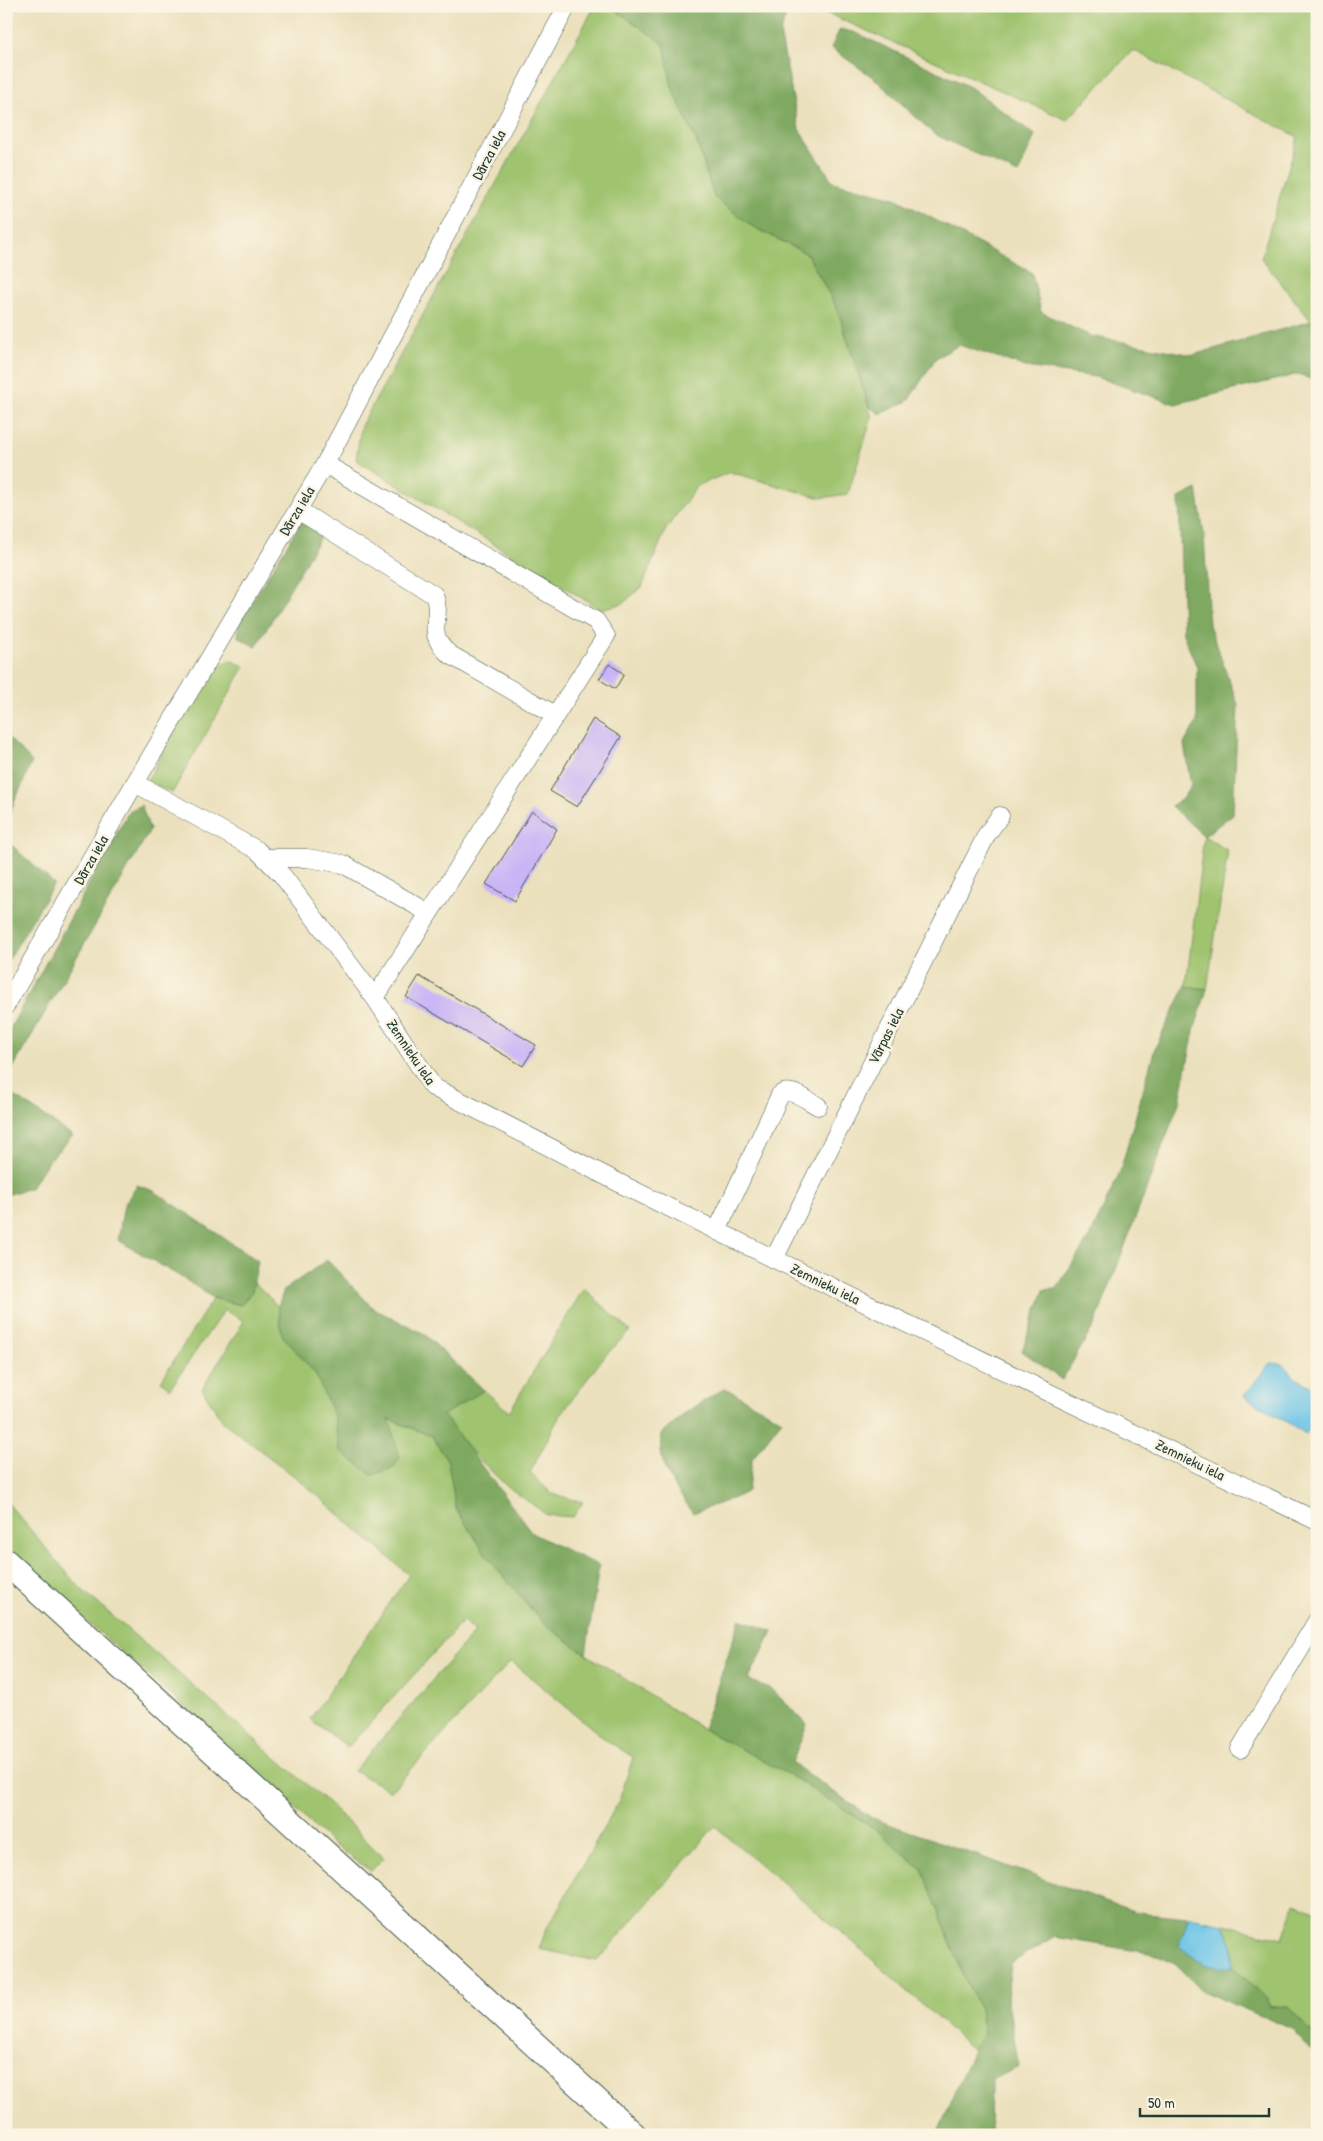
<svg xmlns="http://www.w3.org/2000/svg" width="1323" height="2141" font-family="'Patrick Hand',sans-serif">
<rect width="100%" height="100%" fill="#fcf5e5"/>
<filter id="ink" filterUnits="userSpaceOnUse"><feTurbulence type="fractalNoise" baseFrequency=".02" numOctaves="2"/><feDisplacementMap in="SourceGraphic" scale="10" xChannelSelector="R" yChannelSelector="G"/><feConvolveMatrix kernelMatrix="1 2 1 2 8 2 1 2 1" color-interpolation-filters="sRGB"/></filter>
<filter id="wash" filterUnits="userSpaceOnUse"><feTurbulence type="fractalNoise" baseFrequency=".0096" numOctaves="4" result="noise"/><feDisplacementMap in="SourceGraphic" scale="20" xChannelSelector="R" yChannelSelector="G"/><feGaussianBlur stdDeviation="1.12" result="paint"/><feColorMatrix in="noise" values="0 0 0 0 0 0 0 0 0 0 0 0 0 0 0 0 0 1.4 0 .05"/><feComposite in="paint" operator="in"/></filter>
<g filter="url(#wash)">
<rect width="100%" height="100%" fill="#ebe0bc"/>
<!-- green -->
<g fill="#9fc36e" stroke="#5f8051">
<path d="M595 6H610L664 44 672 87 698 145 714 197 752 226 807 254 837 308 872 417 848 494 821 498 730 472 697 486 666 529 642 587 622 604 600 609 356 460 361 426Z"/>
<path d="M811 6H1317V323L1311 321 1261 258 1298 137 1133 50 1067 120Z"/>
<path d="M229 660 245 666 172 793 147 781C166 748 198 678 229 660Z"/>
<path d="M1204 836 1228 851 1207 989 1186 986Z"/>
<path d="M254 1282 278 1306 282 1335 315 1373 334 1416 340 1451 388 1419 432 1436 448 1461 456 1509 489 1559 544 1624 586 1654 703 1729 788 1774 877 1830 922 1868 962 1972 980 2010 984 2034 973 2050 855 1944 715 1826 597 1961 539 1949 546 1930 619 1801 633 1757 605 1739 511 1661 391 1791 354 1771 475 1631 463 1621 348 1747 310 1719 409 1575 302 1482 223 1422 202 1389 244 1321 224 1310 170 1389 161 1381 213 1298 241 1305 252 1291Z"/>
<path d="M584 1288 630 1331 603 1358 559 1417 530 1473 552 1494 583 1502 573 1517 547 1515 504 1484 471 1451 443 1415 484 1390 509 1412Z"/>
<path d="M6 1501 79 1587 327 1802 384 1858 371 1871 331 1843 234 1750 107 1639 6 1549Z"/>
<path d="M1295 1903 1317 1911V2038L1288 2006 1270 2007 1266 1998 1233 1967V1948L1224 1924 1283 1939Z"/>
</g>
<!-- forest -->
<g fill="#7fa961" stroke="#4f734a">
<path d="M610 6H789L780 33 799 129 833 182 895 198 1032 273 1041 312 1090 336 1193 355 1311 321 1317 323V382L1299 374 1175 404 1096 377 1026 367 959 345 936 358 908 401 880 414 869 407 837 308 807 254 752 226 714 197 698 145 672 87 664 44Z"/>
<path d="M840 29 856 33 970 87 1035 135 1018 174 934 134 874 78 831 48Z"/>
<path d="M1197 489 1204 535 1209 625 1238 705 1233 814 1204 836 1171 806 1181 800 1191 786 1184 744 1197 722V667L1183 634 1179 498Z"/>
<path d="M303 519 323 532 256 647 238 637 239 623Z"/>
<path d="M6 735 32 762 6 821Z"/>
<path d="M141 805 150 830 6 1080V1036L129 811Z"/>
<path d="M6 840 54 884 6 964Z"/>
<path d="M1186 986 1207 989 1194 1031 1180 1100 1096 1322 1062 1380 1022 1351 1044 1290 1056 1289 1092 1233 1120 1172 1155 1048Z"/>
<path d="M6 1090 73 1136 50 1159 30 1188 6 1195Z"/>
<path d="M137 1185 154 1191 258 1261 252 1291 241 1305 213 1298 186 1280 118 1240 124 1205Z"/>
<path d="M327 1260 374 1309 423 1333 484 1390 443 1415 533 1534 599 1566 586 1654 544 1624 489 1559 456 1509 448 1461 432 1436 389 1419 400 1458 393 1468 372 1475 340 1451 334 1416 315 1373 282 1335 278 1306 284 1290Z"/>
<path d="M725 1388 782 1420 752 1459 748 1491 734 1498 693 1513C674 1485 658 1470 661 1434L688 1411Z"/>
<path d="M740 1619 773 1631 748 1680 770 1688 807 1724 792 1763 872 1818 1136 1912 1189 1917 1179 1946C1201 1962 1205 1969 1233 1967L1266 1998 1270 2007 1288 2006 1317 2038V2056L1292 2029 1202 1991 1173 1962 1149 1953 1055 1937 1011 1963 1007 1997 1019 2067 991 2080 990 2135H937L973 2050 984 2034 980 2010 962 1972 922 1869 877 1830 788 1774 703 1729Z"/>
</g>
<!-- water -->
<g fill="#69c3e7" stroke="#44808e">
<path d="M1270 1363 1282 1364 1297 1379 1317 1389V1415L1306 1434 1244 1396Z"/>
<path d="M1189 1917 1224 1924 1233 1948V1967C1205 1969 1200 1962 1179 1946Z"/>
</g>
<g id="blocks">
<!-- building -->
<g fill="#c8b4f6">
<path d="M609 664 624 674 615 689 599 679Z"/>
<path d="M593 719 621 737 577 807 550 791Z"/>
<path d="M532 811 557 829 515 901 486 884Z"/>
<path d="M419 976 536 1045 523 1066 406 997Z"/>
</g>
</g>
</g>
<g filter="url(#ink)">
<use href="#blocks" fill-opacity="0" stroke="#3e5548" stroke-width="1"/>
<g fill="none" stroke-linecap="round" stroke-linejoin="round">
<!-- minor casing -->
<g stroke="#3e5548" stroke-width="19">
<g id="minor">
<path d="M325 464 596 621 606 636 375 998"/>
<path d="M298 510 434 595C444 621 423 630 449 654L555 715"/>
<path d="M135 783 257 850 282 875 375 998 433 1087 629 1188 1037 1387 1317 1521"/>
<path d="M267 858H307L343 864 429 913"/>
<path d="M6 1005 135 783 325 464 567 6"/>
<path d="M717 1231 780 1095C790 1086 808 1101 818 1106"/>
<path d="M774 1259 987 834 1000 816"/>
<path d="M1240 1749 1317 1621"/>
</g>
</g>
<!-- highway casing -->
<g stroke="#3e5548" stroke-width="27">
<path id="highway" d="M6 1562 634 2135"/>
</g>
<!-- minor -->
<use href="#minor" stroke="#fff" stroke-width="18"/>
<!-- highway -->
<use href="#highway" stroke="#fff" stroke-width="25"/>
</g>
</g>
<g text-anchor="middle" stroke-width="5" stroke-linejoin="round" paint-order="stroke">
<!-- street labels -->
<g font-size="15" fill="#1f3d34" stroke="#fcf5e5">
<text transform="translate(489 155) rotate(-62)" y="5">Dārza iela</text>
<text transform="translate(297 511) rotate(-59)" y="5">Dārza iela</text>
<text transform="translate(91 860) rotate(-60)" y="5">Dārza iela</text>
<text transform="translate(886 1036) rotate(-63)" y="5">Vārpas iela</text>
<text transform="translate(411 1052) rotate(56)" y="5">Zemnieku iela</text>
<text transform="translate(825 1284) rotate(26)" y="5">Zemnieku iela</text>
<text transform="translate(1190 1460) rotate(26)" y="5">Zemnieku iela</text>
</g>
</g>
<!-- margin -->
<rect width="1323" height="2141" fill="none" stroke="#fcf5e5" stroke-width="25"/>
<!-- scale -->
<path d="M1140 2108v8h129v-8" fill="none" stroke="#1f3d34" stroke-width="2.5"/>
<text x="1148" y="2108" font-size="15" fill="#1f3d34" stroke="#fcf5e5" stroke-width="4" paint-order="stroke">50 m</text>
</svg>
